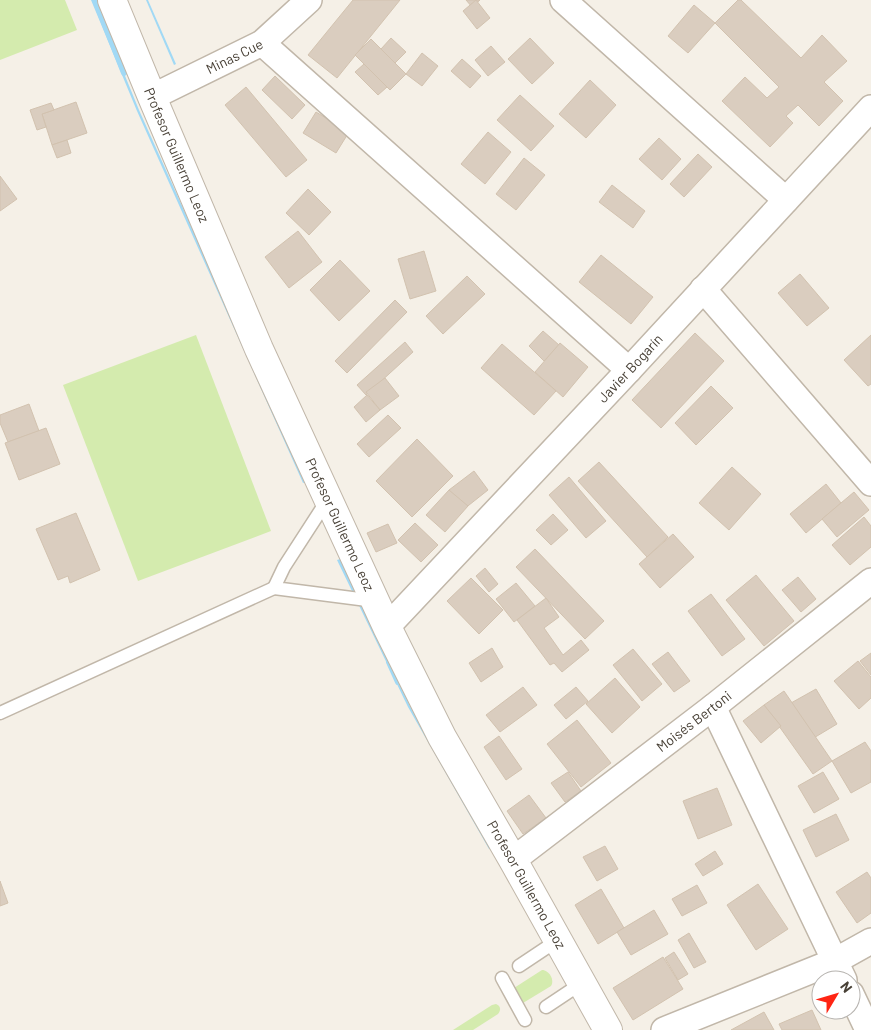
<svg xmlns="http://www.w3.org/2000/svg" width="871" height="1030" font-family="Barlow,sans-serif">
<rect width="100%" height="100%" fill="#f5f0e7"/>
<!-- green -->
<g fill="#d4ebae">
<path d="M0 0H65L77 30 0 60Z"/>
<path d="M196 335 271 531 138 581 63 385Z"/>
<path d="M542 970C549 970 555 980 551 986L523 1003 514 988Z"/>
<path d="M496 1004C501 1006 501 1010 498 1014L473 1030H453L492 1005Z"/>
</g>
<!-- water -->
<g fill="#a1d9f5">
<path d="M91 0H94L139 110 306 482 303 483 137 111Z"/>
<path d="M146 0H148L176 64 174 65Z"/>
<path d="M340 559 410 706 491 848 489 849 408 707 337 560Z"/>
</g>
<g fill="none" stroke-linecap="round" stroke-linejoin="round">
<!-- stream -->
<g stroke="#a1d9f5" stroke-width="6">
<path d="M95 0 124 73"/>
<path d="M389 662 398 682"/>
</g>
</g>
<!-- building -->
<g fill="#dacdbf" stroke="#d2c2af">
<path d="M353 0H400L337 78 308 55Z"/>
<path d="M466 0H480L472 7Z"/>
<path d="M476 0 490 18 477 29 463 11Z"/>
<path d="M738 0H741L801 58 822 35 847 61 824 82 843 101 819 126 798 105 786 116 793 123 770 147 722 101 745 77 767 98 779 87 715 23Z"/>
<path d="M694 5 715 23 688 53 668 36Z"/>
<path d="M391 38 406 52 395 63 381 49Z"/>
<path d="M530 38 554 63 532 84 508 59Z"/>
<path d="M371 39 406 74 390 90 355 55Z"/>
<path d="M491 46 505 62 488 76 475 60Z"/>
<path d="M422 53 438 66 422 86 406 74Z"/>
<path d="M462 59 481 76 470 88 451 71Z"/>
<path d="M364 64 387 87 378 95 355 72Z"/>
<path d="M275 76 305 105 292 119 262 90Z"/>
<path d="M590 80 616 105 586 138 559 114Z"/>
<path d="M246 87 307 160 286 177 225 105Z"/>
<path d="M520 95 554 126 531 151 497 120Z"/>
<path d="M76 102 87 133 52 145 42 114Z"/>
<path d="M51 103 54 110 42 114 46 127 37 130 30 110Z"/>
<path d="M316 112 349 132 336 153 303 133Z"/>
<path d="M488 132 511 152 485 184 461 164Z"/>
<path d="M659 138 681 159 662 180 639 159Z"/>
<path d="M67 140 71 153 57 158 52 145Z"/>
<path d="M698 154 712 167 684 197 670 184Z"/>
<path d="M524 158 545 175 516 210 496 194Z"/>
<path d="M0 176 17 199 0 211Z"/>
<path d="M612 185 645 211 633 228 599 202Z"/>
<path d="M308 189 331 212 309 235 286 213Z"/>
<path d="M298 231 322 262 289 288 265 257Z"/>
<path d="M424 251 436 291 410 299 398 259Z"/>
<path d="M601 255 653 297 631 324 579 282Z"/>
<path d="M340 260 370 291 339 321 310 290Z"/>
<path d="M800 274 829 308 807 326 778 293Z"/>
<path d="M467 276 485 294 443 334 426 316Z"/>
<path d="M395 300 407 312 347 373 335 361Z"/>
<path d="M543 331 559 345 544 361 529 346Z"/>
<path d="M695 333 724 361 661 428 632 400Z"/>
<path d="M871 335V384L868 386 844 360Z"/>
<path d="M405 342 413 352 366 395 357 385Z"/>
<path d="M560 343 588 367 563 397 535 372Z"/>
<path d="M502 344 556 391 534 415 481 368Z"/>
<path d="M385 378 399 396 380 410 366 392Z"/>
<path d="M711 386 733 408 696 445 675 423Z"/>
<path d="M367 395 380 410 366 422 354 407Z"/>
<path d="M29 404 39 431 8 442 0 423V415Z"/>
<path d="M388 415 401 428 369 457 357 444Z"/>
<path d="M46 428 60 464 19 480 5 443Z"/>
<path d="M417 439 453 476 412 517 376 481Z"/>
<path d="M599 462 668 537 647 557 578 481Z"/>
<path d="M732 467 761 494 729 530 699 503Z"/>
<path d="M474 471 488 490 464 509 449 490Z"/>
<path d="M569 477 606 521 586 538 549 495Z"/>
<path d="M826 484 841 503 806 533 790 514Z"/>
<path d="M449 490 468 506 445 532 426 515Z"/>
<path d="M854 492 869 510 837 537 822 519Z"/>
<path d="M76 513 100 570 70 583 68 576 58 580 36 529Z"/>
<path d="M553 514 568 530 551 545 536 530Z"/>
<path d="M864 517 871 526V547L850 565 832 545Z"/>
<path d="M415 523 438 545 421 562 398 540Z"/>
<path d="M388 524 397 543 376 552 367 533Z"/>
<path d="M673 534 694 557 660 588 639 564Z"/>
<path d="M535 549 604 621 585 639 516 567Z"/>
<path d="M485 568 498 584 489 592 476 576Z"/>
<path d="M756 575 794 621 764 646 726 600Z"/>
<path d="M798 577 816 599 801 612 782 590Z"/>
<path d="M471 578 503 610 479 634 447 601Z"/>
<path d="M516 583 535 606 514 622 496 599Z"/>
<path d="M711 594 745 639 722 656 688 611Z"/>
<path d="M546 598 559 617 544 628 563 655 581 640 589 650 562 672 554 663 550 665 517 620Z"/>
<path d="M492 648 503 667 481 682 469 663Z"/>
<path d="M633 649 662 684 642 701 613 665Z"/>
<path d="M668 652 690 681 674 692 652 664Z"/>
<path d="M871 653V675L860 661Z"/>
<path d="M858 661 871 677V698L859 709 834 681Z"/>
<path d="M615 678 640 707 612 733 586 704Z"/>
<path d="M523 687 537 705 500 732 486 715Z"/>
<path d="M576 687 588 701 566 719 554 705Z"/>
<path d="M816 689 837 724 812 739 791 703Z"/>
<path d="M784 691 832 761 813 774 764 705Z"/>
<path d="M764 705 781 726 761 743 743 721Z"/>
<path d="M577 720 611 763 581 787 547 744Z"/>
<path d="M499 736 522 769 506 780 484 747Z"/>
<path d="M865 742 871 751V782L851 793 832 761Z"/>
<path d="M568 772 581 791 565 802 551 783Z"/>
<path d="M823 772 839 799 814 813 798 786Z"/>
<path d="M717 788 732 825 698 839 683 801Z"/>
<path d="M529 795 546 818 523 834 507 811Z"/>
<path d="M836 814 849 840 816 857 803 830Z"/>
<path d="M605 846 618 869 597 881 583 857Z"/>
<path d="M715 851 723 864 703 876 695 864Z"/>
<path d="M867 872 871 878V913L857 923 836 892Z"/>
<path d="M0 881 8 903 0 906Z"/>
<path d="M758 884 788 929 756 950 727 905Z"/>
<path d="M697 885 707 903 682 916 672 899Z"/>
<path d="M601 889 624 928 598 944 575 905Z"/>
<path d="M654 910 668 934 631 955 617 932Z"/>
<path d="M689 933 706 962 694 968 678 940Z"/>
<path d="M674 952 688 974 678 980 665 958Z"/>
<path d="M663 957 683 989 633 1020 613 988Z"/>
<path d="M812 1010 821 1030H782L779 1024Z"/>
<path d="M764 1012 774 1030H731Z"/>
</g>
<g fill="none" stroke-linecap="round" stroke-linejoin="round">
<!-- service casing -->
<g stroke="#c1b7a9" stroke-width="15">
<g id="service">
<path d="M328 499 284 567 274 588 375 601"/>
<path d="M0 713 274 588"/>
<path d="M519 966 558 940"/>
<path d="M502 978 525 1020"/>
<path d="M546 1007 582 983"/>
</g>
</g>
<!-- minor casing -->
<g stroke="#c1b7a9" stroke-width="28">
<g id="minor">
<path d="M563 0 786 200"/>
<path d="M262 43 629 370"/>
<path id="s1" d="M152 97 262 43 309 0"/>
<path d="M703 289 871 483"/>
<path id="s2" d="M387 627 629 370 871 108"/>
<path d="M713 707 844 980"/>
<path id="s3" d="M513 860 713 707 871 581"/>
<path d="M851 994 868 1030"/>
<path d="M664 1030 835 961 871 941"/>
</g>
</g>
<!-- tertiary casing -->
<g stroke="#c1b7a9" stroke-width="30">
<g id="tertiary">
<path id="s4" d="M112 0 152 97 259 349 387 627 442 737 513 860 608 1030"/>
</g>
</g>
<!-- service -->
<use href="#service" stroke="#fff" stroke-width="12"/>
<!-- minor -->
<use href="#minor" stroke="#fff" stroke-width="25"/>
<!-- tertiary -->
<use href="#tertiary" stroke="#fff" stroke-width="28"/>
</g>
<g text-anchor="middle" stroke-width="5" stroke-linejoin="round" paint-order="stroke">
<!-- street labels -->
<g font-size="14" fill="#484036" stroke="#fff">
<text dy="5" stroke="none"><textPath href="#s1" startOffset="92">Minas Cue</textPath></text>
<text dy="5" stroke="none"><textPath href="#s4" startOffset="168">Profesor Guillermo Leoz</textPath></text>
<text dy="5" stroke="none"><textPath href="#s2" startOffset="355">Javier Bogarín</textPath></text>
<text dy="5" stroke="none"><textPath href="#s4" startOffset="572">Profesor Guillermo Leoz</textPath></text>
<text dy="5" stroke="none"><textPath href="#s3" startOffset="228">Moisés Bertoni</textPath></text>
<text dy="5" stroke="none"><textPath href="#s4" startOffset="978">Profesor Guillermo Leoz</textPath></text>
</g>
</g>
<!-- north arrow -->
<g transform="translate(836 995) rotate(52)"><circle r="24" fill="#ffffff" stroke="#b6b3af"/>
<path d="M0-4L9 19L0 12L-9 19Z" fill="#ff2514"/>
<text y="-8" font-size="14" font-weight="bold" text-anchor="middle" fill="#484036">N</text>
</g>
</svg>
